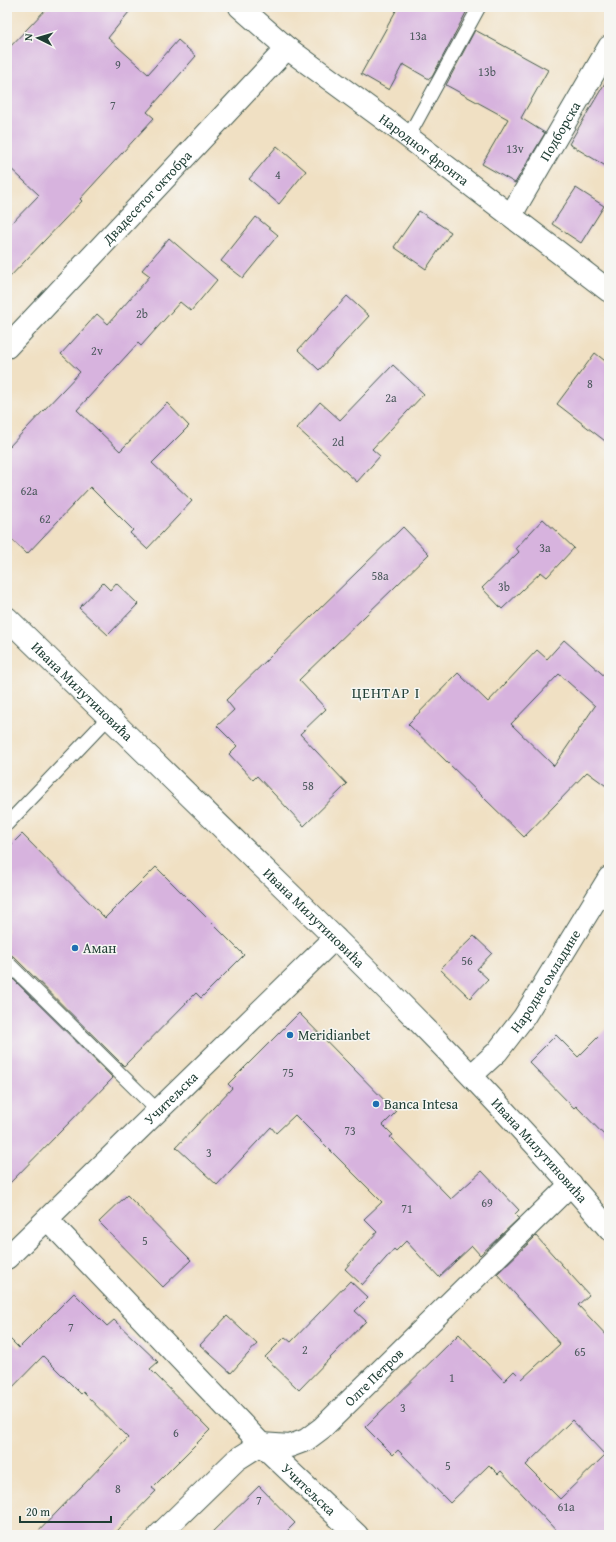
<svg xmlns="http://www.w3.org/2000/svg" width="616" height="1542" font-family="'Gentium Book Plus',serif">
<rect width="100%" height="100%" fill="#f6f6f2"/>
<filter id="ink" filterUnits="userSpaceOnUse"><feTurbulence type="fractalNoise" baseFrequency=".025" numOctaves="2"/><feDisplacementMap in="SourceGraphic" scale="8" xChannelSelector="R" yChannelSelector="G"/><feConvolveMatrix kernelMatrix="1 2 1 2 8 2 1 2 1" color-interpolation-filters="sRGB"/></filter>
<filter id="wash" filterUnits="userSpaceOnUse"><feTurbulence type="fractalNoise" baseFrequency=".012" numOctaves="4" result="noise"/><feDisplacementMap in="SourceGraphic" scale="16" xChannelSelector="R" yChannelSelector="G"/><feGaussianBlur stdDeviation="0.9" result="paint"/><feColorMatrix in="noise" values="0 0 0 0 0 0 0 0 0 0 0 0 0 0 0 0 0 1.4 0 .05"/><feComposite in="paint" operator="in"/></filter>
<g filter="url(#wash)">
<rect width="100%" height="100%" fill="#f0e0c3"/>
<g id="blocks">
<!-- building -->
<g fill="#d7b3de" fill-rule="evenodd">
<path d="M48 7H133L108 38 148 74 178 40 196 56 147 112 154 118 80 199 82 201 7 280V228L39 195 7 165V50Z"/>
<path d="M398 7H469L432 77 429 79 403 64 389 90 361 74Z"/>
<path d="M475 30 548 70 521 118 545 133 515 183 482 164 508 119 446 85Z"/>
<path d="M609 76V168L569 144Z"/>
<path d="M277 146 306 171 279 204 249 179Z"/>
<path d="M576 188 604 206 581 243 552 224Z"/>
<path d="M419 211 451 232 426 269 394 247Z"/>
<path d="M256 217 278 235 243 278 221 261Z"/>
<path d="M169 238 217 280 191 311 180 302 141 346 138 343 77 410 120 451 167 403 189 426 152 463 192 501 147 549 130 533 133 530 90 487 27 554 7 535V449L80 372 61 354 97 314 108 324 150 276 142 270Z"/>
<path d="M347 296 369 316 319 370 298 350Z"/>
<path d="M595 353 609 364V444L557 404Z"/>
<path d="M393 365 424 394 372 449 380 456 357 482 297 428 320 402 340 420Z"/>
<path d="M543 519 574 548 547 577 541 572 502 609 482 588 519 552 516 548Z"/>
<path d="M403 527 429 554 299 680 326 709 300 734 347 784 304 826 257 776 253 780 229 754 237 746 217 726 234 710 226 700Z"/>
<path d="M103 583 110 590 116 583 138 604 108 635 79 608Z"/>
<path d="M564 640 609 680V788L587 772 524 837 408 724 458 673 488 702 537 650 547 659ZM559 674 595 706 554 766 511 724Z"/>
<path d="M22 834 105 918 156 867 244 955 201 998 196 993 124 1066 13 956 7 954V849Z"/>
<path d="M474 936 492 953 477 969 488 979 470 998 440 969Z"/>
<path d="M7 973 113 1078 7 1186Z"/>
<path d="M299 1013 396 1112 383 1125 393 1135 390 1137 451 1199 482 1171 519 1210 515 1214 519 1218 480 1255 472 1246 439 1277 406 1241 396 1251 394 1249 362 1285 345 1269 377 1232 364 1219 382 1202 295 1115 276 1133 271 1127 217 1185 176 1147 232 1088 228 1084Z"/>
<path d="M609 1026V1140L576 1106 574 1108 529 1062 556 1035 578 1057Z"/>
<path d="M127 1195 191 1260 163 1287 99 1222Z"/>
<path d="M536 1236 589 1295 578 1305 609 1338V1535H560L501 1471 498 1474 489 1465 450 1503 398 1450 393 1455 365 1427 459 1334 504 1381 514 1371 522 1379 560 1344 497 1274ZM572 1420 605 1455 560 1499 526 1465Z"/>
<path d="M350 1281 368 1298 355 1311 366 1321 299 1390 265 1357 285 1337 291 1342Z"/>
<path d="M74 1293 107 1326 114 1320 158 1362 150 1369 210 1430 152 1488 156 1491 113 1535H35L128 1438 83 1392 81 1394 43 1356 7 1393V1336L19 1348Z"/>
<path d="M227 1316 257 1344 231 1373 200 1345Z"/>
<path d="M259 1486 295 1523 283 1535H209Z"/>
</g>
</g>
</g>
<g filter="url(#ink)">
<use href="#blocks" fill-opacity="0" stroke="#3e5549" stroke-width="1"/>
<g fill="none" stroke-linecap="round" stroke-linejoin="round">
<!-- lane casing -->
<g stroke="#3e5549" stroke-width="15">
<g id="lane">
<path d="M408 137 479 7"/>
<path d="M7 824 109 717"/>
<path d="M7 962 158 1111"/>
</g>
</g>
<!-- street casing -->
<g stroke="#3e5549" stroke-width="24">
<g id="street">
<path id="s1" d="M240 7 287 48 395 127 609 291"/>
<path id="s2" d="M511 215 609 47"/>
<path id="s3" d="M7 347 287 48"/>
<path id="s4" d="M472 1075 497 1052 524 1017 609 878"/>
<path id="s5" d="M48 1220 261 1444 357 1535"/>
<path id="s6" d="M7 1258 335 938"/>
<path id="s7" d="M159 1535 236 1460 261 1444 290 1446 306 1440 322 1428 571 1184"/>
</g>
</g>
<!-- secondary casing -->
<g stroke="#3e5549" stroke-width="24">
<g id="secondary">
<path id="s8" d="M7 618C99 707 190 797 282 886 395 996 507 1108 609 1229"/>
</g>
</g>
<!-- lane -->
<use href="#lane" stroke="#fff" stroke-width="13"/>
<!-- street -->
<use href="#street" stroke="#fff" stroke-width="22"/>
<!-- secondary -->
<use href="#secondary" stroke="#fff" stroke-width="22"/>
</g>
</g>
<!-- markers -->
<g fill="#1f6fb2" stroke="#f6f6f2" stroke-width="1.5">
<circle cx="75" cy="948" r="4"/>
<circle cx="290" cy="1035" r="4"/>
<circle cx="376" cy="1104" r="4"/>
</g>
<g text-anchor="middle" stroke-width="3" stroke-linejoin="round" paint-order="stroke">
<!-- number labels -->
<g font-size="12" fill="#4d5a5e">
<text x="418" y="40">13a</text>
<text x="118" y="69">9</text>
<text x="487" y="76">13b</text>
<text x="113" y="110">7</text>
<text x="515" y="153">13v</text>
<text x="278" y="179">4</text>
<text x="142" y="318">2b</text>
<text x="97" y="355">2v</text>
<text x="590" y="388">8</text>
<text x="391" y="402">2a</text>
<text x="338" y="446">2d</text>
<text x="29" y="495">62a</text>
<text x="45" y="523">62</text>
<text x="545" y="552">3a</text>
<text x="380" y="580">58a</text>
<text x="504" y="591">3b</text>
<text x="308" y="790">58</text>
<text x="467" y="965">56</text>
<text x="288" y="1077">75</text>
<text x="350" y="1135">73</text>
<text x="209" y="1157">3</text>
<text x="487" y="1207">69</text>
<text x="407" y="1213">71</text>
<text x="145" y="1245">5</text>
<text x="71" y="1332">7</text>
<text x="305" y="1354">2</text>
<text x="580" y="1356">65</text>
<text x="452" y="1382">1</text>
<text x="403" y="1412">3</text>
<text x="176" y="1437">6</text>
<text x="448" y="1470">5</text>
<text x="118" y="1493">8</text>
<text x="259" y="1505">7</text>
<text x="566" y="1511">61a</text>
</g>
<!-- street labels -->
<g font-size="14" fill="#1f3d34" stroke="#f6f6f2">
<text dy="5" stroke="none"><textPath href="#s2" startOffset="97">Подборска</textPath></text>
<text dy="5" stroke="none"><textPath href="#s1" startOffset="233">Народног фронта</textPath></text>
<text dy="5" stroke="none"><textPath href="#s3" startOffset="205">Двадесетог октобра</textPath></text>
<text dy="5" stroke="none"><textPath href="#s8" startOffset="105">Ивана Милутиновића</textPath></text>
<text dy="5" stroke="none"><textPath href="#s8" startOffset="429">Ивана Милутиновића</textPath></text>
<text dy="5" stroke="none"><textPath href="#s4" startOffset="120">Народне омладине</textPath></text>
<text dy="5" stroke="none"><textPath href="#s6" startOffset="229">Учитељска</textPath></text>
<text dy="5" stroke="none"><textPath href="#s8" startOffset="753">Ивана Милутиновића</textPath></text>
<text dy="5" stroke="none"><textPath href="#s7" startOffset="276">Олге Петров</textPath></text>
<text dy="5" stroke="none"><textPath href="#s5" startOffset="375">Учитељска</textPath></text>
</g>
<!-- poi labels -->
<g font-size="14" fill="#1f3d34" stroke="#f6f6f2" text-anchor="start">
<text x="83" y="953">Аман</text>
<text x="298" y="1040">Meridianbet</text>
<text x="384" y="1109">Banca Intesa</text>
</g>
<!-- neighbourhood labels -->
<g font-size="15" letter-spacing="1" fill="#1f3d34" stroke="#f6f6f2">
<text x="386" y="698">ЦЕНТАР I</text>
</g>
</g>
<!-- margin -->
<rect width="616" height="1542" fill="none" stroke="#f6f6f2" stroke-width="24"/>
<!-- north arrow -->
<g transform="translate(38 38) rotate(275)" stroke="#f6f6f2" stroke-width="3" paint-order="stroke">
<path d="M0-3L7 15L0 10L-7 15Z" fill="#1f3d34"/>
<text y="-6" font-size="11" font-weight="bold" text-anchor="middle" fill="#1f3d34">N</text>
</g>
<!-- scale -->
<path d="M20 1516v6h91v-6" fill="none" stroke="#1f3d34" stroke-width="2"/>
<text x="26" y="1516" font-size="12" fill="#1f3d34" stroke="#f6f6f2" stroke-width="3" paint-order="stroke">20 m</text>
</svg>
